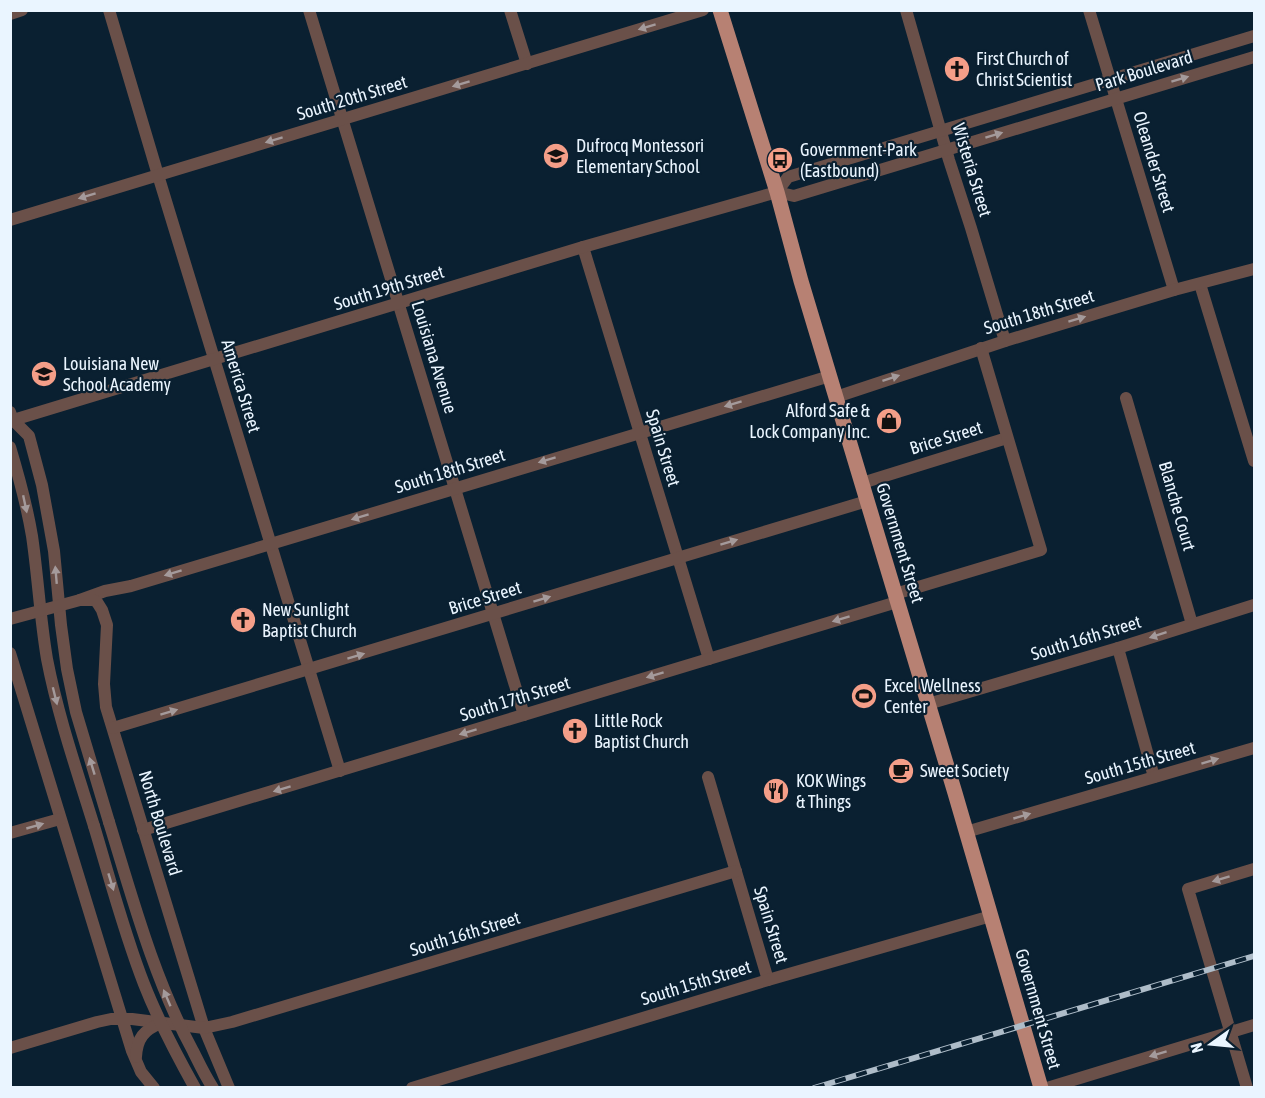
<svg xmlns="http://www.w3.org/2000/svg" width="1265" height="1098" font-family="'Asap Condensed',sans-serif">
<rect width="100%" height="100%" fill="#0a2031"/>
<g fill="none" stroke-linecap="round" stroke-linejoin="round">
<!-- minor -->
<g stroke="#6a5049" stroke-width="12">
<path d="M109 10 158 175 340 771"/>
<path d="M309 10 524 715"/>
<path d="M510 10 527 64"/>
<path d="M906 10 949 160 971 228 1005 341"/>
<path d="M1089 10 1174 290"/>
<path d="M10 14 22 10"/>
<path d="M777 192 788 177 1254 36"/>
<path d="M777 192 794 196 1254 57"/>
<path d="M10 220 703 10"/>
<path d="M583 247 709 659"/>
<path d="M1200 284 1254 461"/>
<path d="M836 397 1005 341 1174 290 1254 269"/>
<path d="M1126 398 1192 624"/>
<path d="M10 412 13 420 29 436 42 485 54 551 61 625 67 669 76 712 109 822"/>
<path d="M10 421 583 247 777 192"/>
<path d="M10 447C19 477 27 506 32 536 38 577 40 618 47 659 58 716 77 771 94 826"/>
<path d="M862 483 1007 438"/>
<path d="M895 594 1041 550 981 348"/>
<path d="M80 600 105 591 131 586 830 376"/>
<path d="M10 619 80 600H93L97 602 102 610 107 625 104 684 106 707 204 1028 229 1088"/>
<path d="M1118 648 1154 777"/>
<path d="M10 653 132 1051 141 1072 154 1088"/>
<path d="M928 704 1118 648 1254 605"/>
<path d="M113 728 867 501"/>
<path d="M708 777 768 980"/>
<path d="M143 830 897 602"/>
<path d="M966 832 1254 748"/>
<path d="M10 833 60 819"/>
<path d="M10 1048 97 1022 111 1019H132L204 1028 232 1022 736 871"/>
<path d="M136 1057C137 1038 144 1030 161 1023"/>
<path d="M412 1088 768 980 991 916"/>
<path d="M1047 1088 1254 1025"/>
<path d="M1247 1088 1188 889 1254 869"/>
</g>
<!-- major -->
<path stroke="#b78173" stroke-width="15" d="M720 10 777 192 801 281 955 793 1041 1088"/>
<!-- rail casing -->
<g stroke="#aebcc8" stroke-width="6">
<path id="rail" d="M814 1088 1254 956"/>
</g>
<!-- rail -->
<use href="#rail" stroke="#0a2031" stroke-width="4" stroke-dasharray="11" stroke-linecap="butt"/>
<!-- minor-bridge -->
<g stroke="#6a5049" stroke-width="12">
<path d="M109 822C133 900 154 979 193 1051 199 1063 205 1076 213 1088"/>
<path d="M94 826C110 879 124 933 144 984 158 1020 176 1054 195 1088"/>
</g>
</g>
<!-- one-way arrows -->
<defs><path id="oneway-solid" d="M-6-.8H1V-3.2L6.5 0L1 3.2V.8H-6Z" transform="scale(1.5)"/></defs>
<g fill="#a49a9b">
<use href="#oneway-solid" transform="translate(647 27) rotate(163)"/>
<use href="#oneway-solid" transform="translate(1180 79) rotate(-17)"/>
<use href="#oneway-solid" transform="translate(461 84) rotate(163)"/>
<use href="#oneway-solid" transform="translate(994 135) rotate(-17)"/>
<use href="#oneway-solid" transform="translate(274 140) rotate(163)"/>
<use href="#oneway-solid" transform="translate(87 196) rotate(163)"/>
<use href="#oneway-solid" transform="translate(1077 319) rotate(-17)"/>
<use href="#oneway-solid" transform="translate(891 378) rotate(-18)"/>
<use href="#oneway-solid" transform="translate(733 404) rotate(163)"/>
<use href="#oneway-solid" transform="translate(547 460) rotate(163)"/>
<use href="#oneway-solid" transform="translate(25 504) rotate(78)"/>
<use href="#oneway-solid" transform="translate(360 517) rotate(163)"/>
<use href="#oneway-solid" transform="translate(729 542) rotate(-17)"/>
<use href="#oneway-solid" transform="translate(173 573) rotate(163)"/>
<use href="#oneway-solid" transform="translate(56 575) rotate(-95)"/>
<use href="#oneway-solid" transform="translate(542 599) rotate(-17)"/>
<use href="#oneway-solid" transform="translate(841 619) rotate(163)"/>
<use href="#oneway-solid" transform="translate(1158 635) rotate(162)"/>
<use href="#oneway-solid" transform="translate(356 656) rotate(-17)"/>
<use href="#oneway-solid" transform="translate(655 675) rotate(163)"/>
<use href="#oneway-solid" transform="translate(55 696) rotate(76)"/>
<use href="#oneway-solid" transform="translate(169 712) rotate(-17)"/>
<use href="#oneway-solid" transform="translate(468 732) rotate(163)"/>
<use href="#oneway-solid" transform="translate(1210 761) rotate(-17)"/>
<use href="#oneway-solid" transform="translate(92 766) rotate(-107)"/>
<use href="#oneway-solid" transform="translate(282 789) rotate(163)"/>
<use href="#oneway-solid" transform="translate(1022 816) rotate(-16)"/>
<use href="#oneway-solid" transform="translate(35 826) rotate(-16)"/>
<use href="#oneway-solid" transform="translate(1221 879) rotate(163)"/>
<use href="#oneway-solid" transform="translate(111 882) rotate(73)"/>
<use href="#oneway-solid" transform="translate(167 998) rotate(-113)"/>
<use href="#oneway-solid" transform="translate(1158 1054) rotate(163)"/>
</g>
<!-- icons -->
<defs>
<g id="church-disc" transform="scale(1.35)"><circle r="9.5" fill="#f49e88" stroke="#0a2031"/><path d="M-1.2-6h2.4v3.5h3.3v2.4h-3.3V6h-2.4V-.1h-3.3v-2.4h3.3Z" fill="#111"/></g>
<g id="school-disc" transform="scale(1.35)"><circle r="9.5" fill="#f49e88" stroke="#0a2031"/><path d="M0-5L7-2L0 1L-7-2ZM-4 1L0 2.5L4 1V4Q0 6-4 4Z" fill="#111"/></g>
<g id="bus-disc" transform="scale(1.35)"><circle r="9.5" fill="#f49e88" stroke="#0a2031"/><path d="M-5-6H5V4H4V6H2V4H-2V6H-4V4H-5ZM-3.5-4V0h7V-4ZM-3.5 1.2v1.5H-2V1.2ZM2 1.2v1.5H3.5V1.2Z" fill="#111"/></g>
<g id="shop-disc" transform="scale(1.35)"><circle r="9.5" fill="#f49e88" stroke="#0a2031"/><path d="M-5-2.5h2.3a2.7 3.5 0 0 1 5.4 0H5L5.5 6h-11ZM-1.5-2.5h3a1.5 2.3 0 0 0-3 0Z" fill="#111"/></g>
<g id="stadium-disc" transform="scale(1.35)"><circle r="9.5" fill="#f49e88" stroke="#0a2031"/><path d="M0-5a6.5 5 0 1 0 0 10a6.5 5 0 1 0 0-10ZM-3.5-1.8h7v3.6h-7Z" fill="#111"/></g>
<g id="cafe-disc" transform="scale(1.35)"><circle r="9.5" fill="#f49e88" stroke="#0a2031"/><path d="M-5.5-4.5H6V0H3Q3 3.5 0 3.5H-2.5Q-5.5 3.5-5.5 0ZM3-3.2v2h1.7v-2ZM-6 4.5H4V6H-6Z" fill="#111"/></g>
<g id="restaurant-disc" transform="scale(1.35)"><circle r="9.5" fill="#f49e88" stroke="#0a2031"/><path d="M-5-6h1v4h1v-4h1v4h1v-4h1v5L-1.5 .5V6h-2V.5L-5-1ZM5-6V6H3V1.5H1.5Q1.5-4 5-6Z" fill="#111"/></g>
</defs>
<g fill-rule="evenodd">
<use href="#church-disc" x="957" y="69"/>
<use href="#school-disc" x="556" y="156"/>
<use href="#bus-disc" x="780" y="160"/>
<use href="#school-disc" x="44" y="374"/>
<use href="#shop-disc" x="889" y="421"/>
<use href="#church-disc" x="243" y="620"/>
<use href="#stadium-disc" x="864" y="696"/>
<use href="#church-disc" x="575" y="731"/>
<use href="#cafe-disc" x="901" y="771"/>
<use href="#restaurant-disc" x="776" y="791"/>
</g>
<g text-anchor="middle" stroke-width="4.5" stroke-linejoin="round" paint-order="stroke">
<!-- poi labels -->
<g font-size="18" fill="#eaf5ff" stroke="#0a2031" text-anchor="start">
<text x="976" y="65">First Church of<tspan x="976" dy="21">Christ Scientist</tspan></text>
<text x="576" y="152">Dufrocq Montessori<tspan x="576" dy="21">Elementary School</tspan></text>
<text x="800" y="156">Government-Park<tspan x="800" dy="21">(Eastbound)</tspan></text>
<text x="63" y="370">Louisiana New<tspan x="63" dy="21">School Academy</tspan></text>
<text x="870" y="417" text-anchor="end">Alford Safe &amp;<tspan x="870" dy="21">Lock Company Inc.</tspan></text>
<text x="262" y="616">New Sunlight<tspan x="262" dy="21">Baptist Church</tspan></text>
<text x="884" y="692">Excel Wellness<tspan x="884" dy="21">Center</tspan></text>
<text x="594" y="727">Little Rock<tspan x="594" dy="21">Baptist Church</tspan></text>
<text x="920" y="777">Sweet Society</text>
<text x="796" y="787">KOK Wings<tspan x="796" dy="21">&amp; Things</tspan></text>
</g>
<!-- street labels -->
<g font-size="18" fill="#eaf5ff" stroke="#0a2031">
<text transform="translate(1144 71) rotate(-17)" y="6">Park Boulevard</text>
<text transform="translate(352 98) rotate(-17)" y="6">South 20th Street</text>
<text transform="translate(1154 162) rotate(73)" y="6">Oleander Street</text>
<text transform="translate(972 170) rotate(73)" y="6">Wisteria Street</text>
<text transform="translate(389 288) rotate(-17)" y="6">South 19th Street</text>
<text transform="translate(1039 312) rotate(-17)" y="6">South 18th Street</text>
<text transform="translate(434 357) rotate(73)" y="6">Louisiana Avenue</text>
<text transform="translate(241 386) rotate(73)" y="6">America Street</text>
<text transform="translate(946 438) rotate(-17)" y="6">Brice Street</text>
<text transform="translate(663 448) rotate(73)" y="6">Spain Street</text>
<text transform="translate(450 471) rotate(-17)" y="6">South 18th Street</text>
<text transform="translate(1177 506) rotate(74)" y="6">Blanche Court</text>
<text transform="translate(900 543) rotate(73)" y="6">Government Street</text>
<text transform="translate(485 598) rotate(-17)" y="6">Brice Street</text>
<text transform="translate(1086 638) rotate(-17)" y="6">South 16th Street</text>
<text transform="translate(515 699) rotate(-17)" y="6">South 17th Street</text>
<text transform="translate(1140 763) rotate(-16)" y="6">South 15th Street</text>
<text transform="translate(160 823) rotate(73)" y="6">North Boulevard</text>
<text transform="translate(771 925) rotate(73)" y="6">Spain Street</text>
<text transform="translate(465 934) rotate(-17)" y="6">South 16th Street</text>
<text transform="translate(696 983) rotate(-17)" y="6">South 15th Street</text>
<text transform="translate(1038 1009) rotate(74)" y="6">Government Street</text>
</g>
</g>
<!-- border -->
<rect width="1265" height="1098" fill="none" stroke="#eaf5ff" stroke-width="24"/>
<!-- north arrow -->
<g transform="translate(1211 1044) rotate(255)" stroke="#0a2031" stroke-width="4.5" paint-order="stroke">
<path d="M0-4.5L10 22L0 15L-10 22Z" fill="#eaf5ff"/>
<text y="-9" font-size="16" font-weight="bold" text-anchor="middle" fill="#eaf5ff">N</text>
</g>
</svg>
